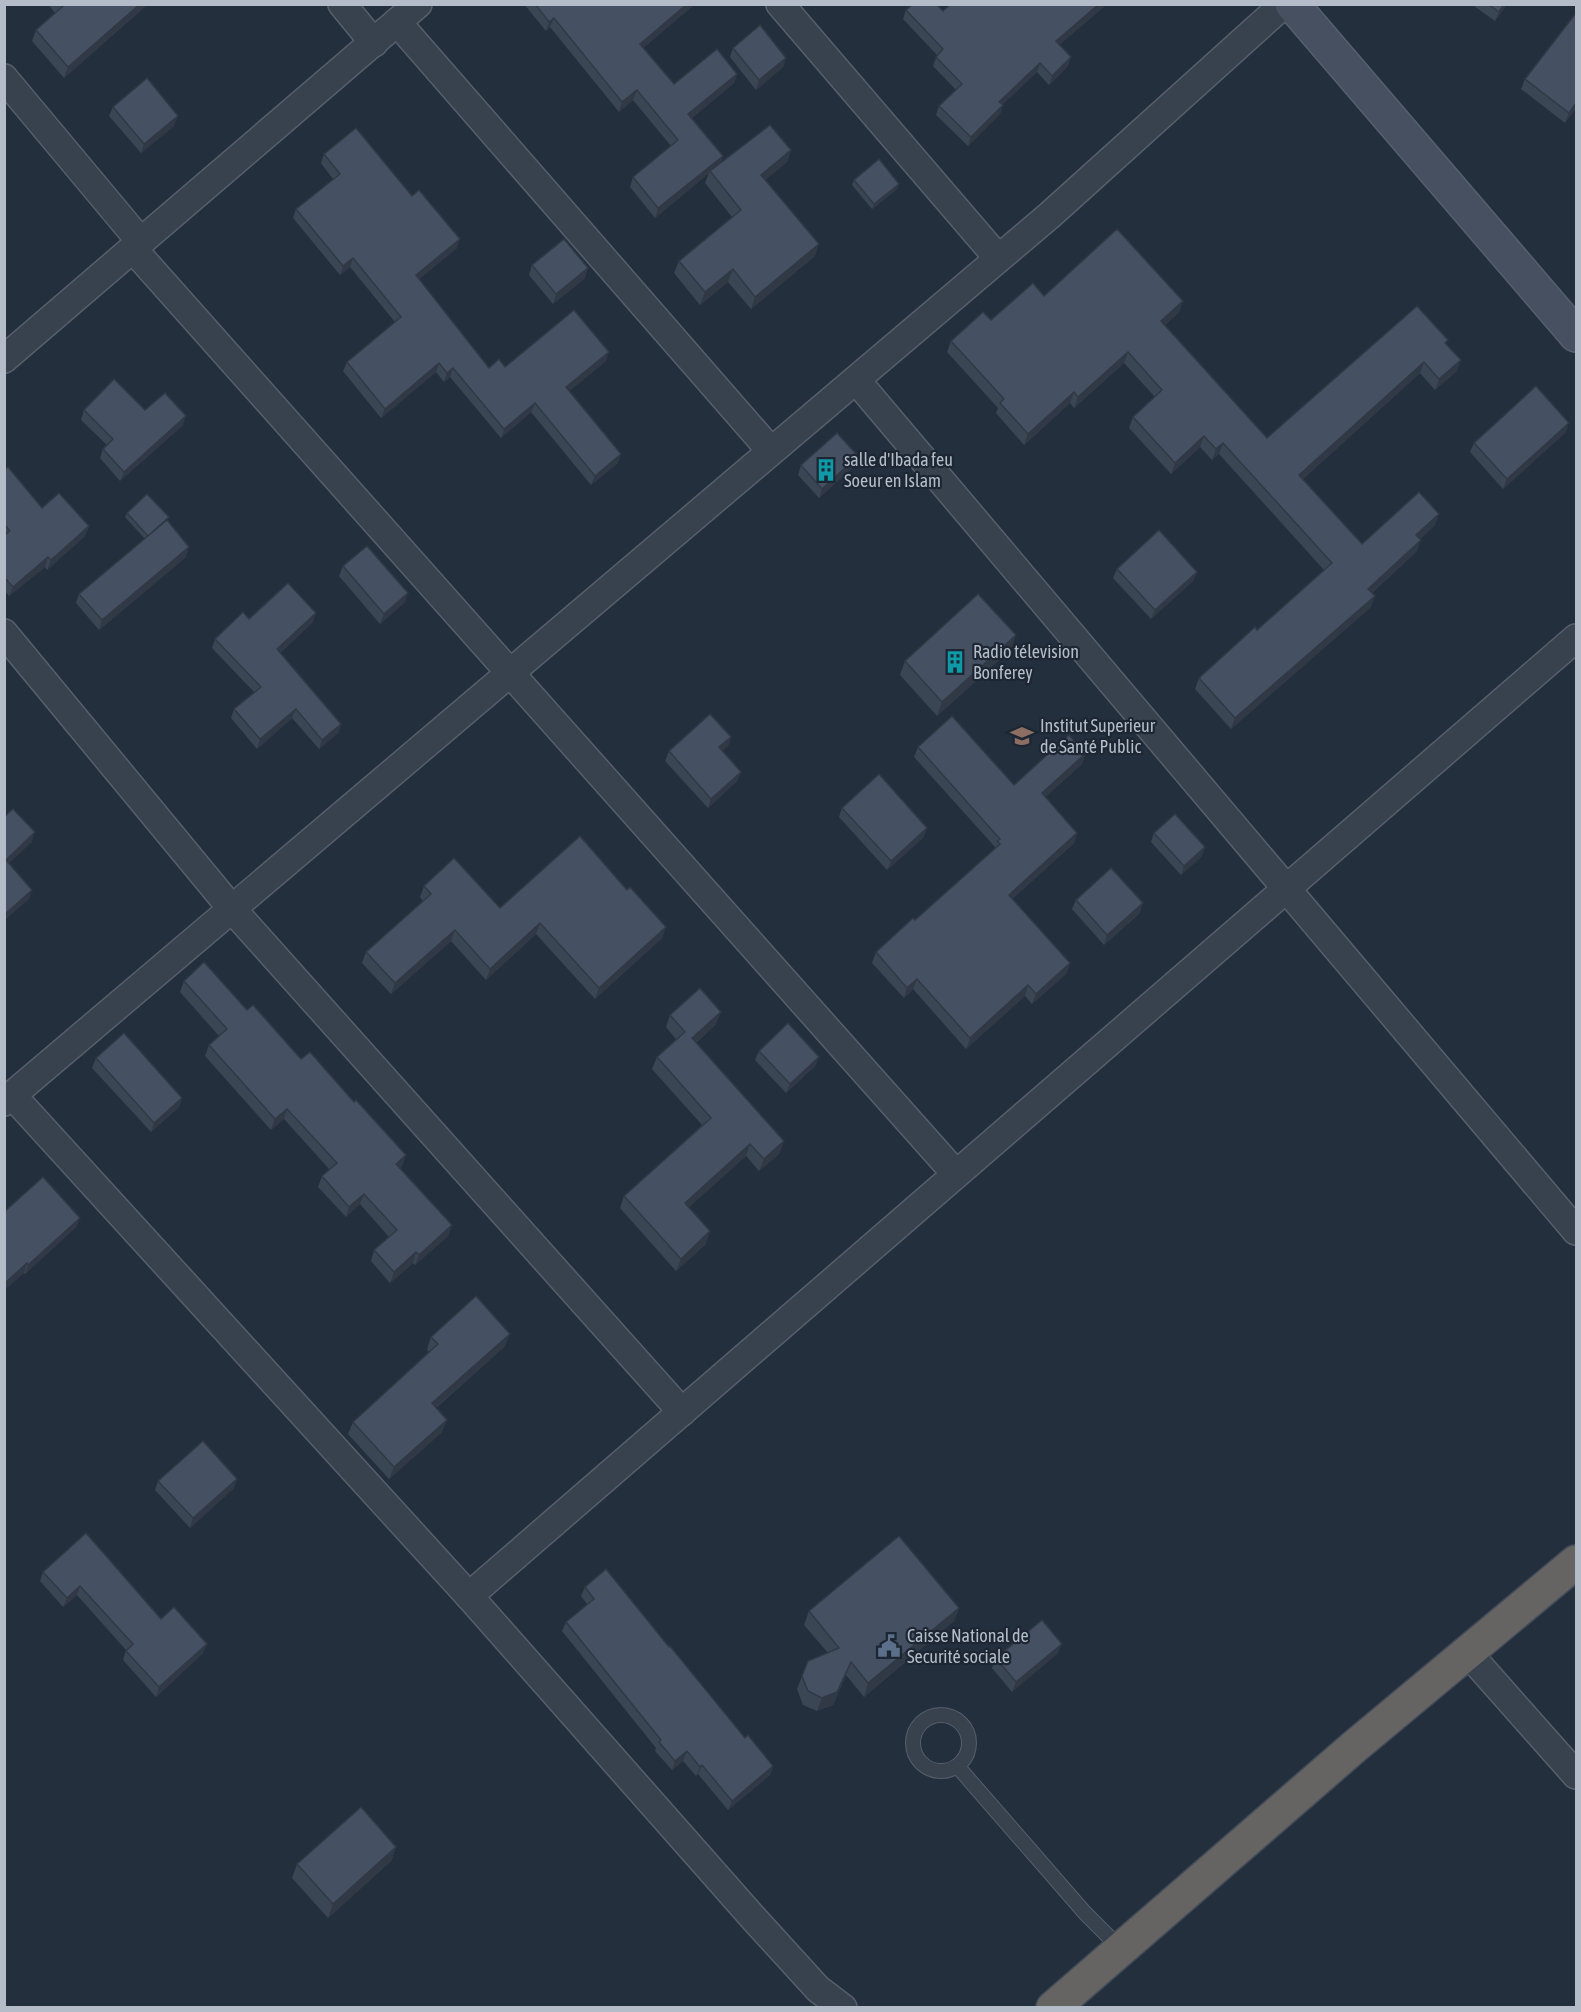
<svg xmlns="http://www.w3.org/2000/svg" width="1581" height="2012" font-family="'Asap Condensed',sans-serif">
<rect width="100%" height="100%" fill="#242f3e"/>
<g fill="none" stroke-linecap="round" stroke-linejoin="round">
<!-- service casing -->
<g stroke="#565f6c" stroke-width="16">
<g id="service">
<circle cx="941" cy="1743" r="28"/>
<path d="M958 1767 1085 1913 1121 1949"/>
</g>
</g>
<!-- minor casing -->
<g stroke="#565f6c" stroke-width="30">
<g id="minor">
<path d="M342 4 374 43"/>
<path d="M780 4 998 258"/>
<path d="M397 22 771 451"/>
<path d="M4 78 141 242"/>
<path d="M133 249 956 1174"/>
<path d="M4 359 418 4"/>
<path d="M856 380 1576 1231"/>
<path d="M4 633 232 909 682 1412"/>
<path d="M12 1095 469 1596 756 1921 818 1989 843 2008"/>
<path d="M4 1102 1050 215 1284 4"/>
<path d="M469 1596 1576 638"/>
<path d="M1468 1653 1576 1775"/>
</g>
</g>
<!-- secondary casing -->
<g stroke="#565f6c" stroke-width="36">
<path id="secondary" d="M1292 4 1576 335"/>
</g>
<!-- trunk casing -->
<g stroke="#434c59" stroke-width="36">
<path id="trunk" d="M1053 2008 1354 1747 1576 1562"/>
</g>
<!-- service -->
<use href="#service" stroke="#38414e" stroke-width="14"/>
<!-- minor -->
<use href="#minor" stroke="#38414e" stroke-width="27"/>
<!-- secondary -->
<use href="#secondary" stroke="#465061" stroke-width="33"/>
<!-- trunk -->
<use href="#trunk" stroke="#656462" stroke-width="33"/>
</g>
<!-- wall -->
<g fill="#3b4654">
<path d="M48 4H148L64 78 32 41 36 30 55 13Z"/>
<path d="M524 4H695L643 48 674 84 737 74 734 83 692 118 723 156 720 164 791 150 787 162 765 180 815 256 751 309 728 282 700 305 674 273 679 261 732 217 705 183 709 173 655 218 630 187 633 177 671 146 633 100 619 112 550 27 546 31Z"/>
<path d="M951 4H1107L1059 45 1068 66 1049 85 1037 72 1002 105H1003L1000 114 968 146 936 115 939 106 956 90 933 66 937 55 903 19 906 10 943 11Z"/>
<path d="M1471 4H1507L1495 21Z"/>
<path d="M1576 13V108L1565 123 1521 89 1525 79Z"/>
<path d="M733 48 786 58 783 67 756 90 730 57Z"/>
<path d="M113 107 174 126 141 153 109 116Z"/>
<path d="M324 154 412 196 457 248 419 279 489 368 606 361 569 391 618 463 591 485 531 412 501 438 450 377 444 382 436 372 381 418 343 371 347 362 395 322 350 267 340 275 293 218 296 209 333 179 321 163Z"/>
<path d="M854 180 899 184 897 189 872 209 852 185Z"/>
<path d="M532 265 585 278 553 304 529 275Z"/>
<path d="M1044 296 1183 301 1179 312 1165 325 1267 438 1447 345 1457 371 1435 390 1420 373 1303 479 1362 544 1435 525 1420 539 1417 551 1372 593 1371 607 1231 729 1195 689 1199 678 1257 630 1324 570 1219 454 1212 460 1200 447 1171 474 1129 428 1133 417 1155 397 1124 363 1074 408 1070 403 1024 445 996 413 998 408 947 352 951 341 991 320Z"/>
<path d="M84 410H145L183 425 120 481 100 458 103 449 107 445 81 420Z"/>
<path d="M1566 432 1503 489 1470 452 1474 443Z"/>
<path d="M801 465 854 466 819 498 798 475Z"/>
<path d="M4 470 42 508 89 526 85 536 47 570 45 567 9 596 4 590Z"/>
<path d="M127 513 167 521 186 557 99 630 76 603 79 594 145 539 125 517Z"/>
<path d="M343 566 405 602 380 624 339 576Z"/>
<path d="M1117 569 1197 572 1193 581 1151 619 1113 578Z"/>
<path d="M249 619 313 622 280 653 341 724 338 733 319 749 292 718 257 749 231 718 234 709 254 692 212 648 215 639Z"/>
<path d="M1011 649 937 716 900 675 905 661Z"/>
<path d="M731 737 728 746 722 751 741 772 737 781 708 808 665 761 669 751Z"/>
<path d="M918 747 1014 785 1085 754 1082 764 1045 797 1077 833 1074 843 1012 899 1070 963 1066 974 1032 1004 1025 996 966 1049 913 989 904 998 872 963 876 952 915 920 994 850 995 847 914 757Z"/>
<path d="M842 808 927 828 923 838 887 870 839 817Z"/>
<path d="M1154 833 1205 847 1201 857 1181 875 1151 842Z"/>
<path d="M424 886 500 908 627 890 666 927 662 938 595 999 536 934 486 980 451 941 391 994 362 963 366 952 423 901 420 897Z"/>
<path d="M1076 900 1140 913 1104 945 1072 909Z"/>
<path d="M184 981 247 1010 301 1059 354 1102 406 1155 402 1166 400 1168 452 1225 448 1236 415 1265 413 1263 390 1283 371 1261 374 1250 389 1237 360 1204 346 1217 318 1187 322 1176 330 1170 284 1119 271 1130 205 1056 209 1045 219 1036 180 992Z"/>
<path d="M670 1015 716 1024 696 1043 780 1153 759 1171 746 1156 689 1207 706 1244 676 1271 620 1208 624 1196 702 1125 652 1069 657 1057 676 1039 666 1027Z"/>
<path d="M759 1051 819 1057 815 1066 786 1093 755 1060Z"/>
<path d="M96 1058 182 1098 179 1107 151 1132 92 1068Z"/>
<path d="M4 1212 80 1218 76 1227 25 1274 24 1273 4 1290Z"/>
<path d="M431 1337 505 1346 436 1408 442 1432 389 1479 348 1434 353 1422 429 1352 427 1349Z"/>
<path d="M237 1479 234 1488 190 1528 155 1490 158 1481Z"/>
<path d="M86 1533 161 1619 203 1653 156 1697 123 1660 126 1650 77 1595 63 1607 40 1581 43 1572Z"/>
<path d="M585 1587 669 1647 745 1738 773 1766 770 1775 728 1810 698 1774 696 1776 683 1761 672 1770 655 1751 656 1748 562 1631 566 1622 587 1604 581 1596Z"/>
<path d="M959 1608 954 1621 864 1697 846 1675 833 1705 817 1711 803 1705 797 1689 802 1676 828 1653 804 1625 809 1611Z"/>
<path d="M1058 1653 1012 1692 992 1668 996 1658Z"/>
<path d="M396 1847 391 1861 328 1918 292 1878 297 1864Z"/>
</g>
<!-- shaded-wall -->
<g fill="#303945">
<path d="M140 4H148L64 78 68 67Z"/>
<path d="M687 4H695L637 53 640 44Z"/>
<path d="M1099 4H1107L1053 50 1056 41Z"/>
<path d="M1504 4H1507L1495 21 1499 12Z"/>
<path d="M554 18 550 27 546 31 549 22Z"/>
<path d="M1071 57 1068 66 1049 85 1052 76Z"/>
<path d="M786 58 783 67 756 90 759 80Z"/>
<path d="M1040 63 1037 72 996 111 999 102Z"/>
<path d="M737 74 734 83 685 124 688 114Z"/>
<path d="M637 90 633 100 619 112 622 102Z"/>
<path d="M1576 103V108L1565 123 1569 113Z"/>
<path d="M1003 105 1000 114 968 146 971 137Z"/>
<path d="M178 116 174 126 141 153 144 144Z"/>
<path d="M791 150 787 162 757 187 761 175Z"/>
<path d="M723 156 719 165 710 171 709 173 655 218 658 208Z"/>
<path d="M899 184 897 189 872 209 874 204Z"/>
<path d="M460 239 457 248 413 284 416 275Z"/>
<path d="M819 244 815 256 751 309 755 297Z"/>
<path d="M353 258 350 267 340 275 343 266Z"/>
<path d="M588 268 585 278 553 304 556 294Z"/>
<path d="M733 269 728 282 700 305 705 292Z"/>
<path d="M1183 301 1179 312 1157 332 1161 321Z"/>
<path d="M609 352 606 361 563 396 566 387Z"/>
<path d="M1128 352 1124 363 1074 408 1078 397Z"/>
<path d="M1461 360 1457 371 1435 390 1439 379Z"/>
<path d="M1424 362 1420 373 1296 485 1299 475Z"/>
<path d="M439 363 436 372 381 418 385 409Z"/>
<path d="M453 368 450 377 444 382 447 373Z"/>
<path d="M1074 392 1070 403 1024 445 1028 434Z"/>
<path d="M535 403 531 412 501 438 504 429Z"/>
<path d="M186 416 183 425 120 481 124 472Z"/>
<path d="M1569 423 1566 432 1503 489 1507 479Z"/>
<path d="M1204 436 1200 447 1171 474 1175 463Z"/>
<path d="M1223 443 1219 454 1212 460 1216 449Z"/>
<path d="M621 454 618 463 591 485 595 476Z"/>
<path d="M858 456 854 466 819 498 822 489Z"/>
<path d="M1439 514 1435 525 1412 546 1416 535Z"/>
<path d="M89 526 85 536 47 570 51 560Z"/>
<path d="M1421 540 1417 551 1364 600 1368 589Z"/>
<path d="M189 547 186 557 99 630 102 620Z"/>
<path d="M48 557 45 567 9 596 13 587Z"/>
<path d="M1197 572 1193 581 1151 619 1155 610Z"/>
<path d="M408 593 405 602 380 624 384 614Z"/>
<path d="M1375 596 1371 607 1231 729 1235 718Z"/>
<path d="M316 613 313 622 274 658 277 649Z"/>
<path d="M1016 635 1011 649 937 716 942 702Z"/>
<path d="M296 709 292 718 257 749 260 739Z"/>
<path d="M341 724 338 733 319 749 322 740Z"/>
<path d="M731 737 728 746 716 757 719 747Z"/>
<path d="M1085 754 1082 764 1038 804 1042 793Z"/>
<path d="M741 772 737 781 708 808 711 799Z"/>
<path d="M927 828 923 838 887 870 891 861Z"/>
<path d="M35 832 32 842 4 868 6 860Z"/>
<path d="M1077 833 1074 843 1005 905 1009 895Z"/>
<path d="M1205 847 1201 857 1181 875 1184 866Z"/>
<path d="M32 890 29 899 4 921V915Z"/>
<path d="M1143 903 1140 913 1104 945 1107 935Z"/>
<path d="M540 923 536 934 486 980 490 969Z"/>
<path d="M666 927 662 938 595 999 599 988Z"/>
<path d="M455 930 451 941 391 994 395 983Z"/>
<path d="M1070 963 1066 974 1032 1004 1036 994Z"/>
<path d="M917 979 913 989 904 998 907 988Z"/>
<path d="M1028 985 1025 996 966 1049 970 1038Z"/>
<path d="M721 1012 716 1024 687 1050 692 1038Z"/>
<path d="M819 1057 815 1066 786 1093 790 1084Z"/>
<path d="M182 1098 179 1107 151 1132 154 1123Z"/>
<path d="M287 1109 284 1119 271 1130 275 1119Z"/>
<path d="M784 1141 780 1153 759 1171 764 1159Z"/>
<path d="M750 1144 746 1156 680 1215 685 1203Z"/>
<path d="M406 1155 402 1166 392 1175 396 1164Z"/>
<path d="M364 1194 360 1204 346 1217 349 1207Z"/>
<path d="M80 1218 76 1227 25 1274 28 1265Z"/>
<path d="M452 1225 448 1236 415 1265 419 1255Z"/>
<path d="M710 1231 706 1244 676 1271 681 1259Z"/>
<path d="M416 1252 413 1263 390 1283 394 1272Z"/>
<path d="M27 1263 24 1273 4 1290V1284Z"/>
<path d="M510 1334 505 1346 427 1415 432 1403Z"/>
<path d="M447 1420 442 1432 389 1479 394 1467Z"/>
<path d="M237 1479 234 1488 190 1528 193 1518Z"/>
<path d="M80 1586 77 1595 63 1607 67 1598Z"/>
<path d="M959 1608 954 1621 864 1697 868 1683Z"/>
<path d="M207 1644 203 1653 156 1697 159 1687Z"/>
<path d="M1062 1644 1058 1653 1012 1692 1016 1682Z"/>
<path d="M851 1662 833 1705 817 1711 822 1698Z"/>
<path d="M687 1751 683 1761 672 1770 675 1761Z"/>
<path d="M702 1765 698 1774 696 1776 700 1767Z"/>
<path d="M773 1766 770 1775 728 1810 732 1801Z"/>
<path d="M396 1847 391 1861 328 1918 333 1904Z"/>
</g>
<!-- building -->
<g fill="#455162" stroke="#303945" stroke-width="1.5">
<path d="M61 4H140L68 67 36 30 63 6Z"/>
<path d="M535 4H687L640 44 674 84 717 49 737 74 688 114 723 156 658 208 633 177 678 140 637 90 622 102 554 18 549 22Z"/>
<path d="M913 4H936L943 11 951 4H1099L1056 41 1071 57 1052 76 1040 63 999 102 1003 105 971 137 939 106 962 84 936 57 943 49 906 10Z"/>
<path d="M1488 4H1504L1499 12Z"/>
<path d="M1576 13V103L1569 113 1525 79Z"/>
<path d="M760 25 786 58 759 80 733 48Z"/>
<path d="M147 78 178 116 144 144 113 107Z"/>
<path d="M770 125 791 150 761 175 819 244 755 297 733 269 705 292 679 261 741 210 710 171Z"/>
<path d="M356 128 412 196 419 190 460 239 416 275 489 368 499 359 505 367 574 310 609 352 566 387 621 454 595 476 535 403 504 429 453 368 447 373 439 363 385 409 347 362 401 317 353 258 343 266 296 209 340 174 324 154Z"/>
<path d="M879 159 899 184 874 204 854 180Z"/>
<path d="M1117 229 1183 301 1161 321 1267 438 1417 306 1448 340 1445 343 1461 360 1439 379 1424 362 1299 475 1362 544 1419 492 1439 514 1416 535 1421 540 1368 589 1375 596 1235 718 1199 678 1255 627 1257 630 1332 563 1223 443 1216 449 1204 436 1175 463 1133 417 1162 390 1128 352 1078 397 1074 392 1028 434 1000 403 1004 399 951 341 983 312 991 320 1033 283 1044 296Z"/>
<path d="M564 239 588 268 556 294 532 265Z"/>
<path d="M114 379 145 410 165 393 186 416 124 472 103 449 113 439 84 410Z"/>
<path d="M1536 386 1569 423 1507 479 1474 443Z"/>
<path d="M837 433 858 456 822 489 801 465Z"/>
<path d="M8 467 42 508 59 493 89 526 51 560 48 557 13 587 4 577V535L10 531 4 524V470Z"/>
<path d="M147 494 169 517 148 536 127 513Z"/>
<path d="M167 520 189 547 102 620 79 594Z"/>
<path d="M1159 530 1197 572 1155 610 1117 569Z"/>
<path d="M367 546 408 593 384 614 343 566Z"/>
<path d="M288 583 316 613 277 649 341 724 322 740 296 709 260 739 234 709 261 687 215 639 243 612 249 619Z"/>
<path d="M978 594 1016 635 942 702 905 661Z"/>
<path d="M710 714 731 737 719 747 741 772 711 799 669 751Z"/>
<path d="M952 716 1014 785 1069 735 1085 754 1042 793 1077 833 1009 895 1070 963 1036 994 1028 985 970 1038 917 979 907 988 876 952 913 918 915 920 1000 844 997 841 1000 839 918 747Z"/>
<path d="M879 774 927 828 891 861 842 808Z"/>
<path d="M13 809 35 832 6 860 32 890 4 915V817Z"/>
<path d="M1175 814 1205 847 1184 866 1154 833Z"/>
<path d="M580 836 627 890 630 887 666 927 599 988 540 923 490 969 455 930 395 983 366 952 431 894 424 886 454 858 500 908Z"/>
<path d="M1111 868 1143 903 1107 935 1076 900Z"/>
<path d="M204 962 247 1010 253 1005 301 1059 310 1052 354 1102 356 1100 406 1155 396 1164 452 1225 419 1255 416 1252 394 1272 374 1250 397 1230 364 1194 349 1207 322 1176 337 1163 287 1109 275 1119 209 1045 227 1029 184 981Z"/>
<path d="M700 988 721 1012 692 1038 784 1141 764 1159 750 1144 685 1203 710 1231 681 1259 624 1196 711 1118 657 1057 685 1032 670 1015Z"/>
<path d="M788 1023 819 1057 790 1084 759 1051Z"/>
<path d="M124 1033 182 1098 154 1123 96 1058Z"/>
<path d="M43 1177 80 1218 28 1265 27 1263 4 1284V1212Z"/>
<path d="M476 1296 510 1334 432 1403 447 1420 394 1467 353 1422 438 1344 431 1337Z"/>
<path d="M203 1441 237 1479 193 1518 158 1481Z"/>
<path d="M86 1533 161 1619 174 1607 207 1644 159 1687 126 1651 133 1644 80 1586 67 1598 43 1572Z"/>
<path d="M899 1536 959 1608 868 1683 851 1662 837 1692 822 1698 808 1691 802 1676 808 1661 839 1648 809 1611Z"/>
<path d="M606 1569 669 1647 670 1646 745 1738 748 1735 773 1766 732 1801 702 1765 700 1767 687 1751 675 1761 659 1742 661 1740 566 1622 594 1599 585 1587Z"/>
<path d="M1042 1620 1062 1644 1016 1682 996 1658Z"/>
<path d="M361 1807 396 1847 333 1904 297 1864Z"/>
</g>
<!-- icons -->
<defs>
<g id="building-bare" transform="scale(1.8)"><path d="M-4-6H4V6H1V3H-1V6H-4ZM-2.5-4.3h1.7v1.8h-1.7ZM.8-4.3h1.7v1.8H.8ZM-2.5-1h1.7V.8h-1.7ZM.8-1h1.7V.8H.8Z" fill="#0f9aa8" stroke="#1d2633" stroke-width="2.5" paint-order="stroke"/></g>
<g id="school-bare" transform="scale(1.8)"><path d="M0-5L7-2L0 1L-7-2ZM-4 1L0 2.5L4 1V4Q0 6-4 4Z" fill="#8d6e63" stroke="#1d2633" stroke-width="2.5" paint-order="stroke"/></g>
<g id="civic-bare" transform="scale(1.8)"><path d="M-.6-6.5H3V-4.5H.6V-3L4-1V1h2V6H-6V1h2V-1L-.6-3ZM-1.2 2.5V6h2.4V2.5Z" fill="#5c6f8a" stroke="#1d2633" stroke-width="2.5" paint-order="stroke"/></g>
</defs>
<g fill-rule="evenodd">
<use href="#building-bare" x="826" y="470"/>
<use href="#building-bare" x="955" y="662"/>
<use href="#school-bare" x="1022" y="736"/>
<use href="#civic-bare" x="889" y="1646"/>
</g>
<g text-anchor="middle" stroke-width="4.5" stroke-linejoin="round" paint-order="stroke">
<!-- poi labels -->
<g font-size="18" fill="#b4bcc9" stroke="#1d2633" text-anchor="start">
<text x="844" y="466">salle d'Ibada feu<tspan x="844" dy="21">Soeur en Islam</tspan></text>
<text x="973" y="658">Radio télevision<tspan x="973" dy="21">Bonferey</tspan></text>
<text x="1040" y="732">Institut Superieur<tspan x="1040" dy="21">de Santé Public</tspan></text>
<text x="907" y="1642">Caisse National de<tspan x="907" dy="21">Securité sociale</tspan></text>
</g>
</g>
<!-- border -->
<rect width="1581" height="2012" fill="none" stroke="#b4bcc9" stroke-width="12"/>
</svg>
